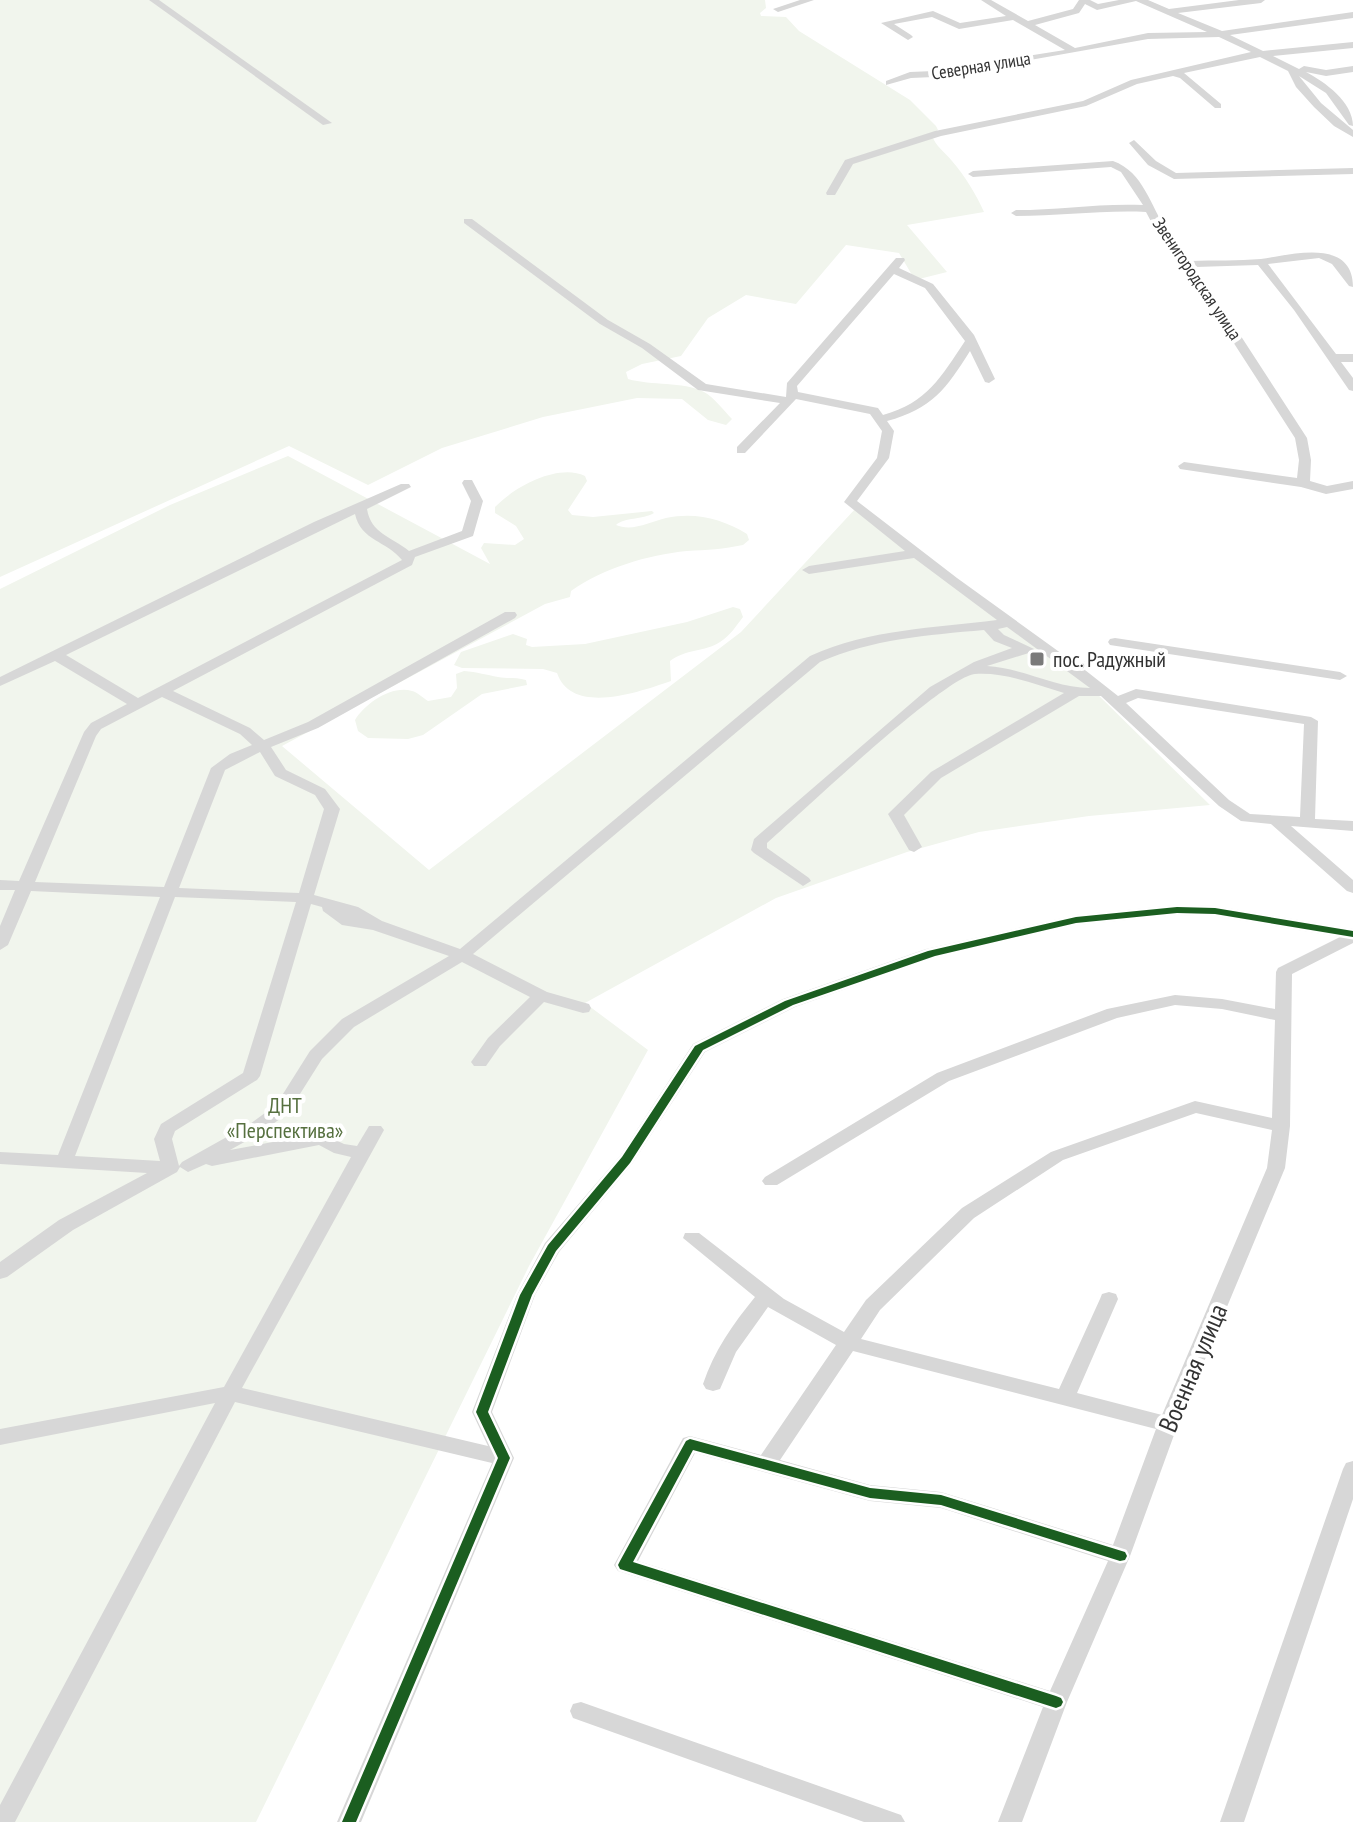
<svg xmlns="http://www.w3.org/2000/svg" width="1353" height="1822" font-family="'PT Sans Narrow',sans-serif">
<rect width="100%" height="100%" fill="#fff"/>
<!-- green -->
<g fill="#f1f5ed">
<path d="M0 0H765L766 8 760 13 761 16 786 17 799 31 910 100 936 126 938 130 932 135C935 146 945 152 952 161 965 176 976 194 984 212L907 225 947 272 915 280 899 253 846 245 796 304 746 295 708 318 681 356 642 364 626 372 628 379C652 386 682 381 704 392 714 397 724 411 732 419L726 425 708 420 682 399 637 398 543 417 442 448 368 485 289 446 0 577Z"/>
<path d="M288 456 490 564 481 548 484 543 515 545 524 539 516 526 495 513V507C514 487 558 463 585 476L587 481 568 510 572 515 593 517 652 511 654 513C642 520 625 517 616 525 632 532 650 522 666 518 696 512 722 519 747 534L749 540 743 545C724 549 707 550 687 551 647 555 604 568 571 591L570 597 545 604 282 746 429 870 741 632 856 508 1088 685 1210 805 1089 816 979 832 907 852 776 898 585 1003 648 1050 529 1266 256 1822H0V589L170 505Z"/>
<path d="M733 607 740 609 743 617C736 626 730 636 720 642 705 652 685 649 670 661L671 681C639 692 572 716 557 673L543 669 462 668 454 665 461 652 513 634 527 639 526 645 532 647 585 644 687 622Z"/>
<path d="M464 671C477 672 487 675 498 677 508 679 516 677 526 680L527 685 482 694 423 735 408 739 368 738 358 731 355 720C365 704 391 685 412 691 417 692 423 698 428 701L451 697 457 688 456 674Z"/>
</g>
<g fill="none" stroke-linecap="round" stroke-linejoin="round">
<!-- minor -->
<g fill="#d7d7d7" fill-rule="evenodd">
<path d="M149 0H159L332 123 323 125Z"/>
<path d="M800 0H814L778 12 773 9Z"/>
<path d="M981 0H991L1028 21 1073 9 1079 0H1090L1098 4 1119 0H1148L1169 9 1239 0H1265L1261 3 1178 13 1222 31 1353 12V18L1230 35 1263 51 1353 42V48L1273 56 1299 69 1304 66 1326 70 1353 66V72L1326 76 1306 72C1325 82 1353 102 1353 126L1349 125 1326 93 1299 76 1321 103 1353 130V137L1334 126 1314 107 1296 87 1288 71 1260 57 1184 73 1221 104V108H1215L1180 78 1173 76 1137 84 1086 106 941 136 853 164 835 195H827L826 193 845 160 935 131 1083 101 1131 80 1251 52 1219 37 1148 39 934 77 911 78 886 85V81L910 72 934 71 1065 50 1013 20 959 29 932 17 894 24 911 35 913 37 908 40 881 23 933 11 960 23 1006 16ZM1136 1 1207 32 1148 33 1075 48 1035 25 1079 13 1085 4 1097 10Z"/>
<path d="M1134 140 1156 161 1176 173 1353 168V174L1174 179 1148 165 1129 143Z"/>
<path d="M1113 161C1144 172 1150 206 1167 230 1174 241 1183 251 1191 261 1214 260 1238 261 1261 259 1290 255 1353 237 1353 287L1349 286 1332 264 1319 258 1268 264 1336 354H1353V362H1341L1353 378V391L1349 390 1294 310 1258 265 1196 267 1307 438 1311 460 1310 481 1327 486 1353 481V489L1326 494 1301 487 1180 469 1178 466 1184 462 1297 478 1299 460 1295 438 1184 266 1155 229 1146 212C1103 210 1060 216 1016 216L1011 213 1016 210C1059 210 1101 203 1143 205L1121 172 1111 167 973 177 968 174 973 171Z"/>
<path d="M464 219H472L608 320 650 344 706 384 786 397 787 383 896 258H904L905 260 899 268 933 284 974 335 995 379 989 383 985 382 970 351C946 389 932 409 887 421L894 431 889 458 857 501 957 578 1076 664 1102 656 1107 657 1109 660 1107 663 1085 670 1118 696 1136 689 1311 717 1318 721 1315 819 1353 821V831L1291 826 1353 880V893L1347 891 1271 824 1241 821 1219 806 1101 696H1079L941 778 904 815 922 847 914 852 909 850 888 814 891 811 931 772 1064 693C1035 684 1005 672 975 674 945 676 798 816 767 843V848L809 878 811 881 803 886 754 853 751 850 754 839 930 687 974 662 1012 648 994 641 984 630C928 635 872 639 820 662L473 954 547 992 589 1004 591 1008 589 1012 583 1013 544 1002 500 1046 486 1066H474L471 1062 488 1038 530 997 462 962 354 1027 322 1059 288 1113 262 1132 230 1150 321 1133 344 1144 357 1146 369 1126H381L384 1130 242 1388 488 1446 472 1412 517 1295 545 1243 620 1156 693 1044 783 999 926 949 1076 915 1177 905 1215 906 1353 929V943L1292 974 1290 1126 1285 1168 1178 1424 1130 1556 1067 1702 1022 1822H998L1043 1707 618 1571 614 1565 683 1438 690 1436 761 1455 836 1345 768 1307 736 1352 720 1389 713 1391 706 1389 703 1384C714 1351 733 1324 755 1297L683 1238 685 1233H699L784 1299 844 1332 866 1300 962 1208 1051 1152 1195 1101 1272 1118 1275 1020 1222 1009 1175 1005 1117 1018 949 1081 777 1185H765L762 1181 765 1177 937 1073 1107 1009 1175 995 1222 999 1275 1009 1276 972 1278 968 1340 937 1215 916 1177 915 1076 925 936 957 795 1007 705 1052 632 1164 559 1252 535 1295 492 1412 514 1458 361 1822H337L492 1463 235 1402 15 1822H0V1805L215 1403 0 1445V1429L224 1387 351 1157 334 1153 319 1145 212 1166 206 1164 188 1172 180 1167 177 1172 73 1230 7 1277 0 1279V1262L59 1220 147 1173 0 1164V1152L58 1155 160 897 31 891 8 945 0 950V926L15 890H0V880L19 881 84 732 91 723 127 704 55 661 0 686V677L314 522 401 484H409L411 487 367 509C371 534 391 536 409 551L462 531 471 501 462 483 464 480H472L483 501 473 536 415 557 412 565 173 691 250 728 264 740 308 722 505 612H515L517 615 515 618 318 728 271 747 286 770 325 789 340 809 314 895 358 907 382 921 460 949 810 656C870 629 934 628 997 620L914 558 809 574 802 570 809 566 905 551 844 502 877 458 882 431 870 414 796 399 745 453H737V447L780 403 698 390 642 348 600 324 464 223ZM894 274 925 288 965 341C941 377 927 403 883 415L878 408 798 392 797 386ZM355 514C361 541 387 541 402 560L138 698 66 655ZM1007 627 1090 688C1056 688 1023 668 987 666L1032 652 1034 649 1004 635 998 629ZM162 697 240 734 252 745 230 754 211 768 164 887 35 882 96 736 101 729ZM1138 698 1304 724 1300 817 1250 814 1229 800 1126 703ZM260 752 275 776 315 795 324 809 299 893 179 888 225 770ZM175 897 296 902 243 1073 161 1124 154 1139 160 1161 75 1156ZM311 904 322 907 323 911 342 925 373 930 449 956 342 1019 310 1051 276 1105 250 1124 182 1162 179 1166 172 1139 175 1131 257 1080 260 1076ZM1196 1113 1272 1130 1267 1168 1162 1415 1077 1393 1118 1299 1116 1294 1109 1292 1102 1294 1100 1299 1059 1389 861 1339 880 1310 974 1218 1063 1160ZM853 1351 1156 1429 1113 1545 941 1492 870 1485 780 1460ZM695 1453 870 1501 941 1508 1108 1561 1050 1691 638 1561Z"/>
<path d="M1115 638 1340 672 1347 676 1340 680 1110 645 1108 642 1110 639Z"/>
<path d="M1353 1461V1499L1244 1822H1220L1343 1469 1346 1463Z"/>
<path d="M581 1702 901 1815 905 1822H864L573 1718 570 1711 573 1704Z"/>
</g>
<!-- cycleway casing -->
<g stroke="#fff" stroke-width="5">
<g id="cycleway">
<path d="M1177 907 1215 908 1353 931V937L1215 914 1177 913 1076 923 935 956 793 1005 703 1050 630 1163 556 1251 532 1295 488 1412 510 1458 356 1822H342L498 1458 476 1412 520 1295 548 1245 622 1157 695 1046 785 1001 928 951 1076 917Z"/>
<path d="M690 1439 870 1488 941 1495 1125 1552 1127 1556 1125 1560 1120 1561 941 1505 870 1498 693 1450 633 1562 1056 1696 1061 1698 1063 1702 1061 1706 1056 1708 620 1569 618 1565 620 1561 686 1441Z"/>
</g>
</g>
<!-- cycleway -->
<use href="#cycleway" fill="#1b5e20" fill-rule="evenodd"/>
</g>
<!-- markers -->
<rect fill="#7a7a7a" stroke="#fff" stroke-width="3" x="1029" y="651" width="16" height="16" rx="4"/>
<g text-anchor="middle" stroke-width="8" stroke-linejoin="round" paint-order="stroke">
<!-- far-street labels -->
<g font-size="18" fill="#333" stroke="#fff">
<text transform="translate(981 66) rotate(-9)" y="6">Северная улица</text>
<text transform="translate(1197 279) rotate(56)" y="6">Звенигородская улица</text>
</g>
<!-- poi labels -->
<g font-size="22" fill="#333" stroke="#fff" text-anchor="start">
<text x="1053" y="667">пос. Радужный</text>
</g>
<!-- park labels -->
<g font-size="22" fill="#56703f" stroke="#fff">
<text x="285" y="1113">ДНТ<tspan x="285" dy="25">«Перспектива»</tspan></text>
</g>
<!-- near-street labels -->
<g font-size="26" fill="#333" stroke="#fff">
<text transform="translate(1193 1368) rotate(-67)" y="9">Военная улица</text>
</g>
</g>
</svg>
